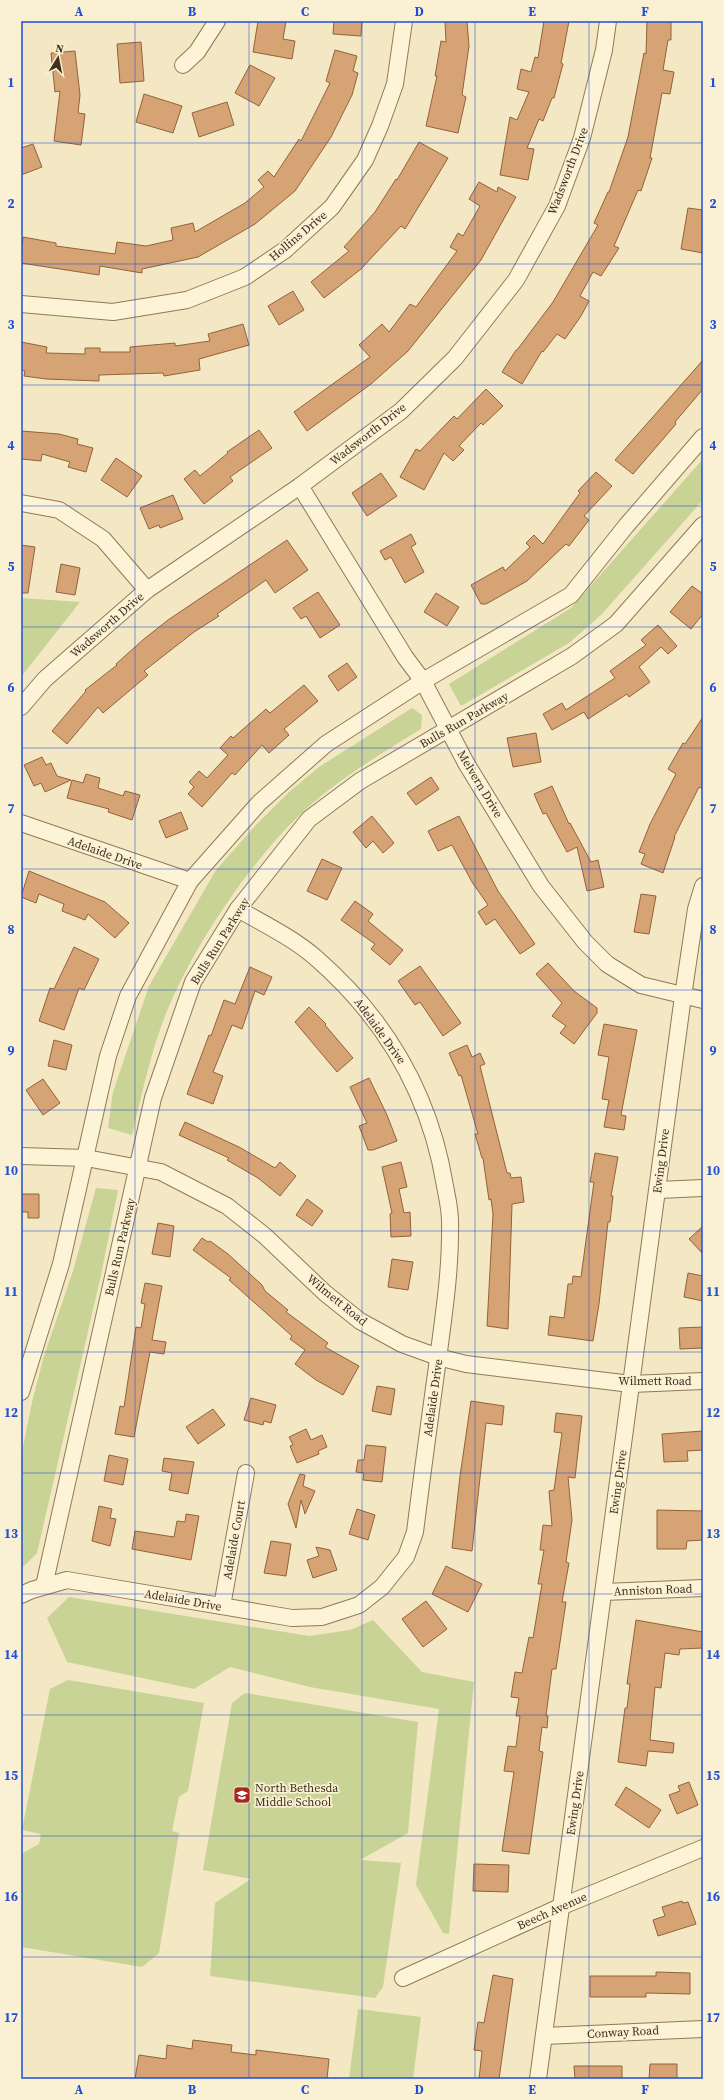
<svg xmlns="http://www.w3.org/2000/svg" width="724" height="2100" font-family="'Source Serif 4',serif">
<rect width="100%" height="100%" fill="#f3e8c3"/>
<!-- green -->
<g fill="#c8d395">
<path d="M703 459V500L601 615 569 643 461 706 449 684 571 608Z"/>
<path d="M21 598 80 602 21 677Z"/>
<path d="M412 708 422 715 421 729C382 753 342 777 307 808 251 859 188 953 162 1024 149 1060 141 1098 132 1135L108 1128 113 1092 149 986 216 870 256 825 288 793 319 767Z"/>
<path d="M96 1188 118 1190 101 1275 37 1553 21 1569V1456L33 1398 44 1356 73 1271Z"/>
<path d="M69 1597 309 1636 350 1630 373 1620 422 1672 474 1682 449 1934 443 1933 416 1885 439 1709 310 1687 230 1667 194 1689 67 1662 47 1618Z"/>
<path d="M68 1680 204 1703 188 1791 179 1797 172 1831 179 1833 159 1953 142 1967 21 1947V1854L39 1844 41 1834 22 1830 50 1689Z"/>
<path d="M245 1693 418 1722 408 1833 360 1860 401 1863 383 1987 375 1998 210 1976 215 1903 251 1879 203 1870 232 1703Z"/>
<path d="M358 2009 421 2017 413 2079H349Z"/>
</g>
<!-- building -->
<g fill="#d6a375" stroke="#93623a">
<path d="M258 21H286L283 39 295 41 292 59 253 52Z"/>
<path d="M334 21H362L361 36 333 34Z"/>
<path d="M445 21H467L469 46 462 95 466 97 458 133 426 126 437 76H435L441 41 446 42Z"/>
<path d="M544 21H569L561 63 563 64 554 98H552L543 121 539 119 527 148 534 149 528 180 500 175 510 117 517 120 529 92 517 89 521 69 531 72 535 57 538 58Z"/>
<path d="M647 21H671V40H668L663 70 674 72 670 94 662 93 650 158H652L641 191 638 190 614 246 619 248 601 276 593 272 580 296 589 301 581 316 565 339 557 334 543 352 542 351 522 384 502 372 516 350H517L553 302 598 225 594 223 608 192H609L628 137 644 53 646 54Z"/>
<path d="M141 42 144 81 120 83 117 44Z"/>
<path d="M335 50 357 56 353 71 358 73 352 95 331 137 295 191 255 224 198 257 142 269V273L100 266 99 275 21 263 23 237 56 243V246L115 254 117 242 146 246 173 240 171 228 193 223 195 232 245 203 264 187 258 180 268 171 274 177 299 139 301 141 330 83 326 81Z"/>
<path d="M75 51 80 95 78 113 85 114 81 145 54 141 60 91 55 92 51 53Z"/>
<path d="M250 65 275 78 259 106 235 93Z"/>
<path d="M144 94 182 106 173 133 136 122Z"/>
<path d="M227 102 234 125 199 137 192 113Z"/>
<path d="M419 142 448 158 433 183 405 229 401 226 361 269 324 298 311 282 349 251 344 247 375 212 396 179 397 180Z"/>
<path d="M33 144 42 167 21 175V148Z"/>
<path d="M479 182 497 192 498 187 516 197 481 260 408 351 371 384 307 431 294 412 370 357 359 345 382 324 389 332 410 304 416 307 457 251 450 247 458 233 463 236 480 206 469 199Z"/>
<path d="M688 208 703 210V253L681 249Z"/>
<path d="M293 291 304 310 279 325 268 306Z"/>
<path d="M243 324 249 345 199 359 200 370 164 376 163 373 99 375V381L46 379 24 376 25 371 21 370V342L47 347 46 353 85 354V348H100V352H130V347L175 343V346L210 341 208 334Z"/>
<path d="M703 360V389L675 422 676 424 633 474 615 460Z"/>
<path d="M486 389 503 406 483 425 481 423 459 446 464 450 453 461 444 453 424 490 400 477 416 449 420 451 454 416 457 419Z"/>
<path d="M259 430 272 448 230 477 233 481 204 504 184 479 195 470 200 476 228 453 227 452Z"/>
<path d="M21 431 59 434 78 439 77 444 93 448 86 472 68 467 70 462 42 454 41 461 21 459Z"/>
<path d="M116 458 142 476 127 497 101 480Z"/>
<path d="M596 472 612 486 584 516 589 520 569 546 566 544 527 581 486 604H481L471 585 503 567 505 571 530 547 526 543 534 535 543 544 580 493 578 491Z"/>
<path d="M381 473 397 496 367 516 352 493Z"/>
<path d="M173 495 183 519 160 528 159 525 149 529 140 508Z"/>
<path d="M411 534 416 544 411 547 424 572 405 583 391 557 385 560 380 551Z"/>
<path d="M287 540 308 570 275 593 266 580 217 614 219 616 194 632 144 671 148 675 103 713 98 707 67 744 52 731 86 691 85 690 117 665 116 664 144 639 168 620Z"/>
<path d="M21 545 35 547 28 593H21Z"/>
<path d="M61 564 80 568 75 595 56 592Z"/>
<path d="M692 586 703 594V614L691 629 670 612Z"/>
<path d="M318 592 340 625 320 638 306 616 301 619 293 608Z"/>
<path d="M436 593 459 607 447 626 424 612Z"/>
<path d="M658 625 677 646 668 654 661 647 639 667 650 682 629 697 627 694 588 719 584 712 552 730 543 714 562 703 566 710 615 678 610 671 646 645 641 640Z"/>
<path d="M347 663 357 677 338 691 328 676Z"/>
<path d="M304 685 318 701 284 729 289 735 269 753 262 745 235 775 232 773 202 807 188 794 194 787 189 782 199 771 207 778 228 755 220 748 231 736 233 738 266 709 270 713Z"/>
<path d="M703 717V789L699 787 674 837H675L663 873 641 864 645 854 639 852 650 824 676 774 668 769 683 743 685 744Z"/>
<path d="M536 733 541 762 513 767 507 738Z"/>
<path d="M42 757 46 765 51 763 57 776 71 780 45 792 41 783 34 786 24 765Z"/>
<path d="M86 774 100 778 98 788 123 796 125 791 140 795 132 820 108 812 109 809 67 798 72 780 83 783Z"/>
<path d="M431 777 439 789 416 805 407 793Z"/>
<path d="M552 786 569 824 570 823 591 862 598 860 604 887 587 891 577 847 567 852 546 813 543 814 534 794Z"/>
<path d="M181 812 188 829 166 838 159 821Z"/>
<path d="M372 816 394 843 383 853 373 841 366 848 353 832Z"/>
<path d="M459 816 498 891 535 944 520 954 495 919 486 925 478 912 488 905 472 882 452 845 438 851 428 831Z"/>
<path d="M322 859 342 868 327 900 307 891Z"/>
<path d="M29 871 105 902 129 923 115 938 88 914 85 920 62 911 64 904 39 894 36 903 21 897Z"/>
<path d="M641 894 656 896 649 934 634 932Z"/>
<path d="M355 901 373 914 368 921 403 950 390 965 371 949 375 944 341 920Z"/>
<path d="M74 947 99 959 84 990 79 988 64 1030 39 1021 50 988 54 989Z"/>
<path d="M548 963 574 991 597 1008V1013L574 1044 560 1033 566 1026 552 1016 562 1003 536 974Z"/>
<path d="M420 966 461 1023 443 1036 420 1002 415 1005 398 981Z"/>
<path d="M250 967 272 977 264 995 255 991 242 1029 232 1025 213 1072 223 1076 213 1104 187 1094 209 1035 211 1036 224 1000 235 1004Z"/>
<path d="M309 1007 326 1024 325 1025 353 1058 337 1072 295 1022Z"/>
<path d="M604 1024 637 1030 621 1115 626 1116 624 1130 604 1127 609 1100 602 1099 609 1057 598 1055Z"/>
<path d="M54 1040 72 1045 66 1070 48 1066Z"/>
<path d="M467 1045 472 1057 480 1053 485 1064 480 1066 507 1173H510L511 1178 521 1177 524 1202 512 1204 508 1329 487 1326 493 1214 491 1199 489 1200 483 1158H482L475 1134H478L461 1075 459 1076 449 1053Z"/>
<path d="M369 1078 387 1115 397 1141 373 1150H368L359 1126 367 1123 350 1087Z"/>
<path d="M43 1079 60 1103 43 1115 26 1090Z"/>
<path d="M185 1122 239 1147 275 1168 280 1162 296 1176 280 1196 258 1178 227 1160 229 1158 179 1135Z"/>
<path d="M595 1153 618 1157 611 1196H613L610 1222H608L599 1304 593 1341 548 1335 550 1316 564 1318 568 1284H572L573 1276 581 1277 594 1182H590Z"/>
<path d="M401 1162 407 1187 399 1189 404 1213 410 1212 411 1236 391 1237 390 1214 392 1213 382 1167Z"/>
<path d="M21 1194H39V1218H28V1212H21Z"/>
<path d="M307 1199 323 1211 312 1226 296 1215Z"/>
<path d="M158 1223 174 1226 170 1257 152 1254Z"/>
<path d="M703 1226V1254L689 1239Z"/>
<path d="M202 1238 208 1242 210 1241 228 1254 262 1285 265 1291 288 1310 286 1312 328 1343 325 1347 359 1366 343 1395 316 1380 295 1364 305 1350 290 1339 292 1336 229 1280 231 1278 193 1250Z"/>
<path d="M392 1259 413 1262 408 1290 388 1287Z"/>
<path d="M688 1273 703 1276V1301L684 1297Z"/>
<path d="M145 1283 162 1286 152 1340 166 1342 164 1354 150 1352 134 1437 115 1434 120 1406 124 1407 136 1327 141 1328 145 1304 141 1303Z"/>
<path d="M703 1327V1348L680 1349 679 1328Z"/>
<path d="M377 1386 395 1389 391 1415 372 1411Z"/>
<path d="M251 1398 276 1405 271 1423 264 1421 263 1425 244 1420Z"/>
<path d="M471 1401 504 1406 502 1425 486 1423 472 1551 452 1548 460 1476Z"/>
<path d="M213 1409 225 1425 198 1444 186 1427Z"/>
<path d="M556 1413 582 1416 575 1478 568 1477 572 1520 566 1562 569 1563 562 1602H566L556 1669H552L546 1716H548L547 1728 542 1727 539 1751 543 1752 529 1854 502 1851 514 1772 504 1771 508 1746 516 1747 520 1716H516L519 1698 511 1697 515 1672 522 1673 529 1637 533 1638 542 1584H538L544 1550H540L543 1525 552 1526 549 1491 554 1490 562 1433 554 1432Z"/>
<path d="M306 1429 311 1440 322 1435 327 1447 318 1451 319 1454 297 1463 290 1446 293 1445 289 1437Z"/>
<path d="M703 1431V1450L687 1451 688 1461 664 1462 662 1434Z"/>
<path d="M366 1445 386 1447 382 1482 363 1480 364 1473 356 1472 358 1460H364Z"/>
<path d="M109 1455 128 1459 123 1485 104 1481Z"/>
<path d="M164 1458 194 1462 188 1494 169 1490 172 1473 162 1471Z"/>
<path d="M300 1474 305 1475 303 1486 315 1491 305 1514 301 1500 296 1528 288 1504Z"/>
<path d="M99 1506 112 1509 110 1518 116 1519 110 1546 92 1541Z"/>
<path d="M357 1509 375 1515 368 1540 349 1534Z"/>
<path d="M657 1510 703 1511V1540L687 1541 686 1549H657Z"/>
<path d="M186 1514 199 1516 191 1560 132 1549 135 1531 174 1537 177 1521 185 1522Z"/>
<path d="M271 1541 291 1544 286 1576 264 1573Z"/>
<path d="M316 1547 330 1550 337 1570 313 1578 307 1560 319 1556Z"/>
<path d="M446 1566 482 1584 468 1612 432 1594Z"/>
<path d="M426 1601 447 1629 423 1647 402 1619Z"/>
<path d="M636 1620 703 1632V1648L680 1649 679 1655 665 1653 661 1688 655 1687 650 1740 674 1743 673 1753 648 1751 646 1766 618 1762 625 1708H627L630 1684H627Z"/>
<path d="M689 1782 698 1805 677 1814 669 1795 680 1791 678 1786Z"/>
<path d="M626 1787 661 1810 649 1828 615 1805Z"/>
<path d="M474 1864 509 1865 508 1892 473 1891Z"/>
<path d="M682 1901 683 1903 688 1902 696 1924 658 1936 653 1920 665 1916 662 1907Z"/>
<path d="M656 1972 690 1973V1994L646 1993V1997H590V1976H656Z"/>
<path d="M493 1975 513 1979 499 2079H479L482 2051 474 2050 478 2022 484 2023Z"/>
<path d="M193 2040 232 2045 231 2052 256 2055V2050L329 2059 327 2079H135L139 2055 166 2059 167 2045 192 2049Z"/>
<path d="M650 2064H677V2079H649Z"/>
<path d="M574 2066H622V2079H575Z"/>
</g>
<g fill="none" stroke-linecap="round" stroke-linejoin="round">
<!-- minor casing -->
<g stroke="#907957" stroke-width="18">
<g id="minor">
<path d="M183 65 197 52 217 21"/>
<path d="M21 304 113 312 187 300 245 277 285 250 332 207 365 160 380 126 395 84 404 21"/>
<path d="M300 486 405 657 423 681 466 763 541 886 585 942 607 964 641 985 703 1000"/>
<path d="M21 503 59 510 103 539 147 590"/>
<path d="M21 707 45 679 147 590 300 486 401 411 455 358 516 280 557 206 582 138 604 50 608 21"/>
<path d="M21 823 190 881"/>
<path d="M21 1156 86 1158 161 1172 227 1206 265 1236 325 1293 360 1321 402 1344 438 1357 466 1364 631 1384 703 1381"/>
<path d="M658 1190 703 1188"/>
<path d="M21 1392 61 1264 108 1056 128 996 190 881 259 803 326 744 423 681 571 595 626 526 703 437"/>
<path d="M44 1586 153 1098 193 982 238 909 309 819 360 781 572 656 616 624 703 525"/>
<path d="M604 1592 703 1588"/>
<path d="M21 1595 32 1590 67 1580 292 1618 322 1617 359 1605 382 1587 406 1557 415 1532C422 1475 430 1417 438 1359 444 1313 451 1268 450 1221 450 1209 447 1197 445 1186 430 1094 386 1019 316 958 293 938 264 924 238 909"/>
<path d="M222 1606 246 1473"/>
<path d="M403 1978 560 1907 703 1848"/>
<path d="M544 2036 703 2029"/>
<path d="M538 2079 683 996 696 909 703 886"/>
</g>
</g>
<!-- minor -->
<use href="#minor" stroke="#fdf4d8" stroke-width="16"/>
</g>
<!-- grid -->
<path fill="none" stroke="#1d4ed8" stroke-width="1" stroke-opacity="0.55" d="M135 21V2079M249 21V2079M362 21V2079M475 21V2079M589 21V2079M21 143H703M21 264H703M21 385H703M21 506H703M21 627H703M21 748H703M21 869H703M21 990H703M21 1110H703M21 1231H703M21 1352H703M21 1473H703M21 1594H703M21 1715H703M21 1836H703M21 1957H703"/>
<!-- icons -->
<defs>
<g id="school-square" transform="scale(0.9)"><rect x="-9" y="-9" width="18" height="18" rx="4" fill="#a72620" stroke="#faf1d4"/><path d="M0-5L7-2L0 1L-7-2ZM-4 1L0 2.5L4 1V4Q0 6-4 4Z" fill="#fff"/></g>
</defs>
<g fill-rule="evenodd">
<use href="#school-square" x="242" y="1795"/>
</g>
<g text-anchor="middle" stroke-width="3.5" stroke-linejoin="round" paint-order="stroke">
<!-- street labels -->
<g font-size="12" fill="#3f2f1d" stroke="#faf1d4">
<text transform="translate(568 171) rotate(-69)" y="4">Wadsworth Drive</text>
<text transform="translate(298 236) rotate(-40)" y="4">Hollins Drive</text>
<text transform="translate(368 434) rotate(-38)" y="4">Wadsworth Drive</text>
<text transform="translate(107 625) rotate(-41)" y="4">Wadsworth Drive</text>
<text transform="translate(464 720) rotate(-30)" y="4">Bulls Run Parkway</text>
<text transform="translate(480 784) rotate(59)" y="4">Melvern Drive</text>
<text transform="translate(105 853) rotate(19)" y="4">Adelaide Drive</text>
<text transform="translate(220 941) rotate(-58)" y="4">Bulls Run Parkway</text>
<text transform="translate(380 1031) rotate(54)" y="4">Adelaide Drive</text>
<text transform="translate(661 1161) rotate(-83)" y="4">Ewing Drive</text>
<text transform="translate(120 1247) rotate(-77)" y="4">Bulls Run Parkway</text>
<text transform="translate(337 1300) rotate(39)" y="4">Wilmett Road</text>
<text x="655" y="1385">Wilmett Road</text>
<text transform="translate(433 1398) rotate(-82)" y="4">Adelaide Drive</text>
<text transform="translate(618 1482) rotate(-82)" y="4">Ewing Drive</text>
<text transform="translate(234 1540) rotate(-80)" y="4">Adelaide Court</text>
<text transform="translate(653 1590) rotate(-2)" y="4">Anniston Road</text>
<text transform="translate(183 1600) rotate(10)" y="4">Adelaide Drive</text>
<text transform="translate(575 1803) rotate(-82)" y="4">Ewing Drive</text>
<text transform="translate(552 1911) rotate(-24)" y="4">Beech Avenue</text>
<text transform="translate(623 2032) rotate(-3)" y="4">Conway Road</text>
</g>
<!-- poi labels -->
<g font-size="12" fill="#3f2f1d" stroke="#faf1d4" text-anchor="start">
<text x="255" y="1792">North Bethesda<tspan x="255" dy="14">Middle School</tspan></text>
</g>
</g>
<!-- border -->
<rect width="724" height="2100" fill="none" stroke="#faf1d4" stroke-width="44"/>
<!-- north arrow -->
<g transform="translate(58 58) rotate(10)" stroke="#faf1d4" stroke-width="3" paint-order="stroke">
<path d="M0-3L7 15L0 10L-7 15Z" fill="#3f2f1d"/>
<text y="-6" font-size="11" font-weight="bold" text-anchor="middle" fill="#3f2f1d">N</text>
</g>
<rect x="22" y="22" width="680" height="2056" fill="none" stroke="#1d4ed8" stroke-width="1.5"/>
<g font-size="13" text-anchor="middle" font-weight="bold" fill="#1d4ed8">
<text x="79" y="16">A</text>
<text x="192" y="16">B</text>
<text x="305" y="16">C</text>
<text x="419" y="16">D</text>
<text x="532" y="16">E</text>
<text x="645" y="16">F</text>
<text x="11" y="87">1</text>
<text x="713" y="87">1</text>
<text x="11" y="208">2</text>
<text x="713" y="208">2</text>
<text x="11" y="329">3</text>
<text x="713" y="329">3</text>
<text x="11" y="450">4</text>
<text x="713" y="450">4</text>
<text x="11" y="571">5</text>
<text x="713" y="571">5</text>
<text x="11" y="692">6</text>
<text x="713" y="692">6</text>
<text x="11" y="813">7</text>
<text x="713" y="813">7</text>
<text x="11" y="934">8</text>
<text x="713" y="934">8</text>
<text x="11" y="1055">9</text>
<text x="713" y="1055">9</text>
<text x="11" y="1175">10</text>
<text x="713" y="1175">10</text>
<text x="11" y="1296">11</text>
<text x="713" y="1296">11</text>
<text x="11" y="1417">12</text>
<text x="713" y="1417">12</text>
<text x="11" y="1538">13</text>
<text x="713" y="1538">13</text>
<text x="11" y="1659">14</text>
<text x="713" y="1659">14</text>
<text x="11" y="1780">15</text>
<text x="713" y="1780">15</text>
<text x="11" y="1901">16</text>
<text x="713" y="1901">16</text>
<text x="11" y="2022">17</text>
<text x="713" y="2022">17</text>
<text x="79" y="2094">A</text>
<text x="192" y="2094">B</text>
<text x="305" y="2094">C</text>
<text x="419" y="2094">D</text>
<text x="532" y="2094">E</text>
<text x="645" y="2094">F</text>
</g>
</svg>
